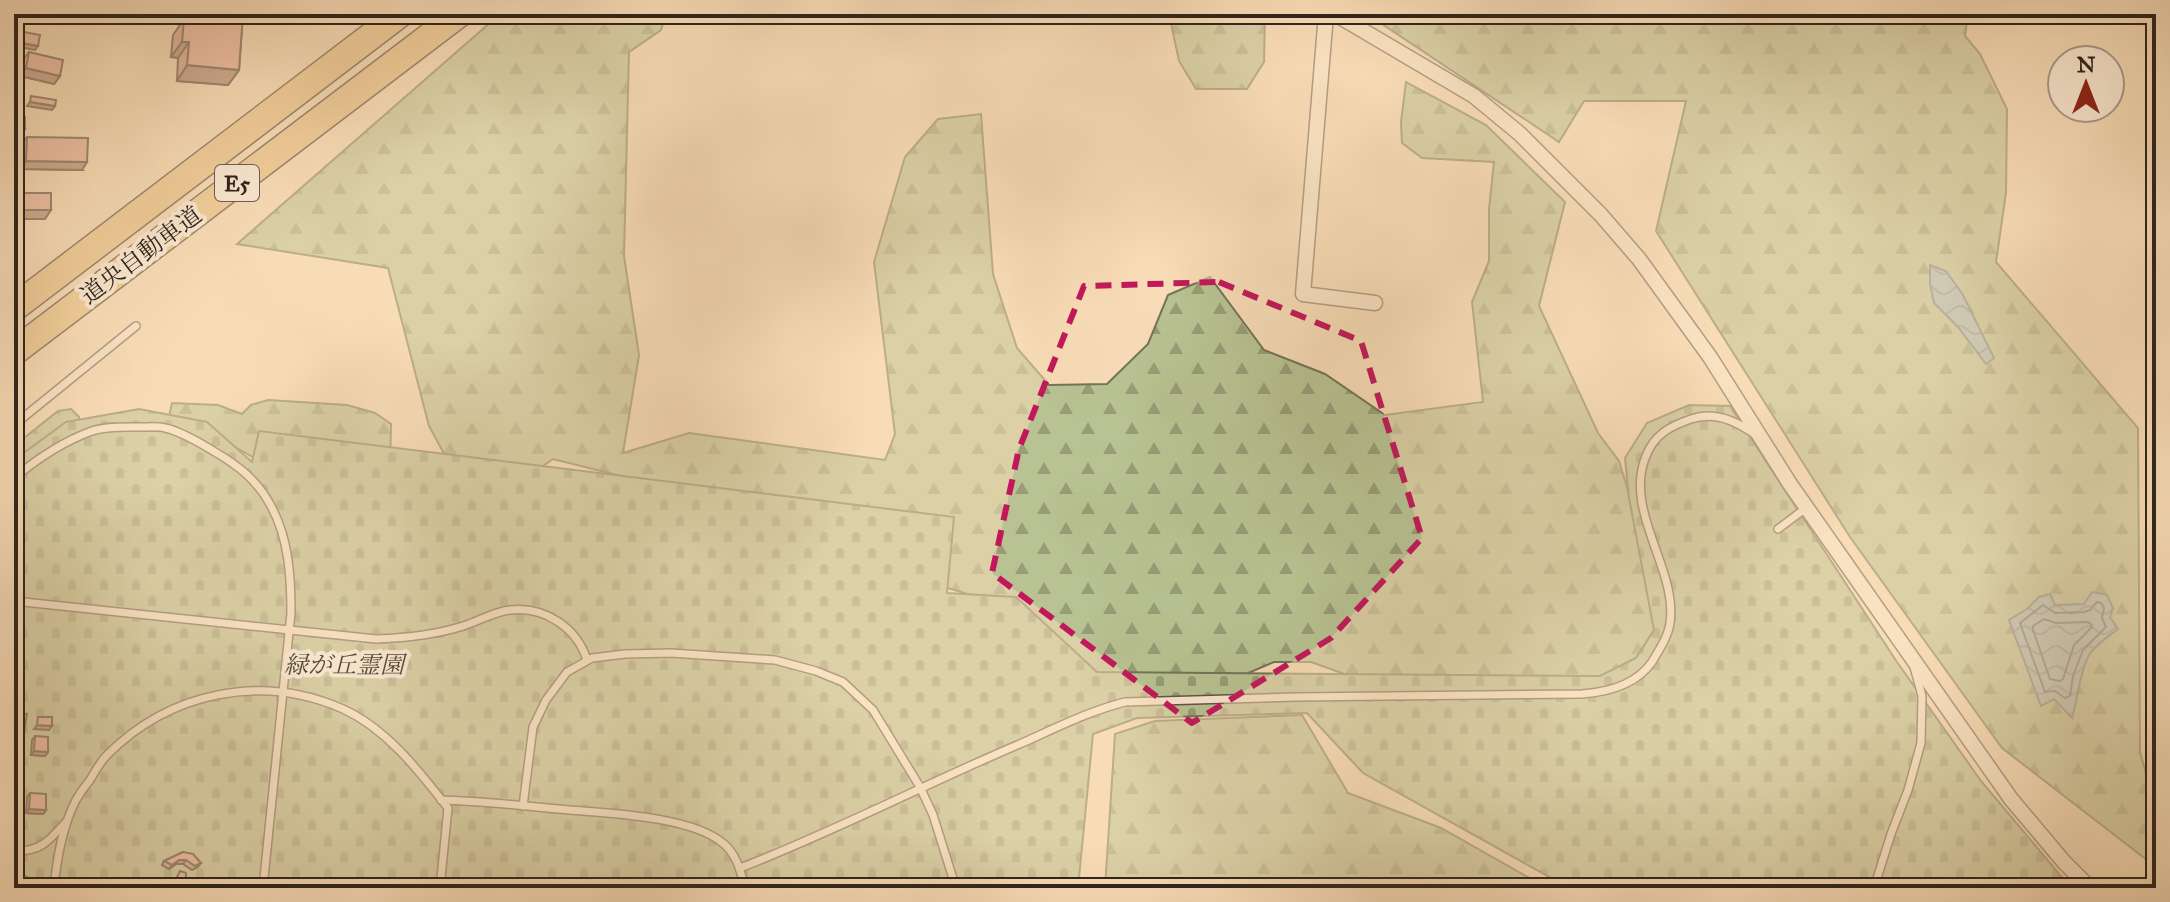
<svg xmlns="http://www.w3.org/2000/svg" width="2170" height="902" font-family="'IM FELL Great Primer','Noto Serif JP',serif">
<defs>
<pattern id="forest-firs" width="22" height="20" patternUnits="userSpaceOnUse" patternTransform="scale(2)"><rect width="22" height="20" fill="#b8c292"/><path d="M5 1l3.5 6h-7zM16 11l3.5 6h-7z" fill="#969d77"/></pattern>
<pattern id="cemetery-stones" width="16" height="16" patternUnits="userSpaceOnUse" patternTransform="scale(2)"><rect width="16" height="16" fill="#b8c292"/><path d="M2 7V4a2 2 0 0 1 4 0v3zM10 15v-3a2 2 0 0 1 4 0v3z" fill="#969d77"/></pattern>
<pattern id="water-waves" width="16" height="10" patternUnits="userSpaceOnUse" patternTransform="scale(2)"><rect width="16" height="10" fill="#a3b9b9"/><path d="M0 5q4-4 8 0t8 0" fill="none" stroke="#859696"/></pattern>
</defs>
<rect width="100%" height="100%" fill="#f8dcb7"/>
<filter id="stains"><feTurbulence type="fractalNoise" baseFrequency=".0025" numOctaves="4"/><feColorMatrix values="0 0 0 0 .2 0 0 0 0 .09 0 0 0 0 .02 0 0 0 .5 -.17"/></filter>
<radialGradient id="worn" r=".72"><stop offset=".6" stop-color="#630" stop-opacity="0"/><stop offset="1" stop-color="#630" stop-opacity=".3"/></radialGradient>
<!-- forest -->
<g fill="url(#forest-firs)" stroke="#747358" stroke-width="2">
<path d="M500 14H666L661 30 629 52 624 256 639 355 623 453 689 433 885 460 895 434 874 262 905 157 938 119 981 114 993 274 1017 348 1049 385 1107 384 1148 344 1168 295 1210 277 1264 350 1325 374 1385 415 1483 402 1472 302 1489 261V209L1494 162 1422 158 1402 143 1401 122 1406 82 1486 125 1565 202 1539 306 1598 433 1619 461 1649 559 1661 619 1636 658 1601 676 1364 681 1311 662H1274L1246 674 1125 686 1065 660 1013 608 938 585 673 493 621 476 553 459 488 504 462 487 429 426 388 268 237 244Z"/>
<path d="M1169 14H1265L1264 62 1247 89H1196L1179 61Z"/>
<path d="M1367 14H1968L1965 36 1980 54 2007 109 2006 193 1996 262 2138 428 2140 752 2156 810V867L2002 748 1850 537 1656 231 1686 101H1584L1559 142Z"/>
<path d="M268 400 347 405 375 413 391 424 390 469 260 461 233 446 168 421 172 403 218 405 242 414 251 405Z"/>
<path d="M71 409 79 417 78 428 14 491V446L58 411Z"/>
<path d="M1302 715 1348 793 1441 828 1547 888H1105L1115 734 1155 721Z"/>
</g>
<!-- cemetery -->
<path fill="url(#cemetery-stones)" stroke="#747358" stroke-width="2" d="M1689 405 1730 406 1897 662 1981 781 2071 888H1569L1363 773 1307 713 1137 718 1093 734 1078 888H14V460L66 422 139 409 207 422 252 462 259 431 954 517 947 593 1016 597 1097 672 1600 676 1636 658 1654 630 1629 498 1625 458 1647 423Z"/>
<!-- water -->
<g fill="url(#water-waves)" stroke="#757d7b" stroke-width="2">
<path d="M1930 265 1946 271 1963 295 1994 358 1986 364 1958 327 1934 303 1930 284Z"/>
<path d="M2092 592 2107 595 2113 608 2110 617 2118 629C2109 636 2095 645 2089 655 2079 674 2078 698 2072 718L2054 699 2041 706 2009 620 2027 609 2039 597 2050 594 2055 605 2084 604Z"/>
</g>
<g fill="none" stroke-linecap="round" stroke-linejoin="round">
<!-- shore -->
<g stroke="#6a6e6b" stroke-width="2">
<path d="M2097 602 2101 603 2104 608 2102 618 2106 627 2083 650 2073 676 2070 696 2065 698 2055 691 2045 692 2020 623 2043 605 2055 613 2084 612 2090 610Z"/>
<path d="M2044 619 2056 623 2088 622 2092 625 2091 628 2074 645 2063 679 2060 681 2050 679 2033 630V626Z"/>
</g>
<!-- service casing -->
<g stroke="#625244" stroke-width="10">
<g id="service">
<path d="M14 425 136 326"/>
<path d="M14 478C37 459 64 441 92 431 106 426 126 427 141 427 148 427 158 426 165 428 180 431 202 444 215 452 239 466 258 481 271 506 289 539 291 577 291 613L263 888"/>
<path d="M1778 529 1806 508"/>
<path d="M14 601 376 639C405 638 435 635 463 626 479 621 493 612 510 610 545 606 577 628 587 660"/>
<path d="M441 800C480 801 519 805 558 809 602 813 691 815 724 844 737 855 741 873 745 888"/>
<path d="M523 806 533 727 546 700 567 672 592 658 625 654 671 653 775 660 816 671 843 682 873 710 920 787 933 815 956 888"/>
<path d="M14 851C40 852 49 841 65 823"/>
<path d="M740 868C836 831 927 783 1022 743 1056 728 1089 711 1125 702L1296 697 1582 694C1609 692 1636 685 1652 662 1659 650 1668 637 1670 623 1678 569 1623 511 1646 456 1654 435 1670 426 1691 419 1714 411 1735 420 1754 434"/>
<path d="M14 876 21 878 37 888"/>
<path d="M1875 884 1888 888"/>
<path d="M54 888C57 858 62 827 76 800 80 793 85 786 90 780 95 772 100 762 107 755 170 692 261 673 343 709 387 729 419 771 448 808L440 888"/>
<path d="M1874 888 1891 834 1908 790 1921 743 1922 696 1914 667"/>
</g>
</g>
<!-- minor casing -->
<g stroke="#625244" stroke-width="17">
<g id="minor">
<path d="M1326 14 1303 294 1375 303"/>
<path d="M1335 14 1474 96 1520 134 1601 215 1639 259 1710 357 1790 484 2011 799 2064 862 2090 888"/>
</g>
</g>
<!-- motorway casing -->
<g stroke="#30241d" stroke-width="29">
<g id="motorway">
<path d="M14 308 400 14"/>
<path d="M14 352 459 14"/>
</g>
</g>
<!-- service -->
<use href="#service" stroke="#fae8d0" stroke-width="7"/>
<!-- minor -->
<use href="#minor" stroke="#fae8d0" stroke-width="14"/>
<!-- motorway -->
<use href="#motorway" stroke="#ecbe7c" stroke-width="26"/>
</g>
<!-- wall -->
<g fill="#c6897c" stroke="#30241d" stroke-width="2">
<path d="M175 14H243L239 70 228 85 177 81 178 58 171 57 173 35 182 22 183 15Z"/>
<path d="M29 52 60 76 54 84 20 76 23 60Z"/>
<path d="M17 117 23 133H14V121Z"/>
<path d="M27 137 82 170 21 169V145Z"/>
<path d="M35 736 48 752 45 756 31 755 32 740Z"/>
<path d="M30 793 46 810 43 814 26 813 27 797Z"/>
<path d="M183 852 201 863 198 867 192 870 183 864H176L169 869 162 865 164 861Z"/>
</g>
<!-- shaded-wall -->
<g fill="#a16f65" stroke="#30241d" stroke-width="2">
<path d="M182 42H189L178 58 171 57Z"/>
<path d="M22 43 38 46 35 50 19 47Z"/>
<path d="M187 65 239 70 228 85 177 81Z"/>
<path d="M26 68 60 76 54 84 20 76Z"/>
<path d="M30 102 55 106 52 110 27 106Z"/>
<path d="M17 129H25L23 133H14Z"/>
<path d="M26 161 87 162 82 170 21 169Z"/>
<path d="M14 210H51L45 219H14Z"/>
<path d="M37 725 52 726 49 730 34 729Z"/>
<path d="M15 730 24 732 21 736 14 734Z"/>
<path d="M34 751 48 752 45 756 31 755Z"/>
<path d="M29 809 46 810 43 814 26 813Z"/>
<path d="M179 860H186L183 864H176L169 869 172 865Z"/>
</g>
<!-- building -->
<g fill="#e69f90" stroke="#30241d" stroke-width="2">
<path d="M192 14H243L239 70 187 65 189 42H182L184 19 192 20Z"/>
<path d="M24 32 40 35 38 46 22 43Z"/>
<path d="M29 52 63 60 60 76 26 68Z"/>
<path d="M31 96 56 100 55 106 30 102Z"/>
<rect x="17" y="117" width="8" height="12"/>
<path d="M27 137 88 138 87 162 26 161Z"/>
<rect x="14" y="163" width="4" height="13"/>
<rect x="14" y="193" width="37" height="17"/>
<path d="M18 713 27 714 24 732 15 730Z"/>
<path d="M38 717H52V726L37 725Z"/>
<path d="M35 736 48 737V752L34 751Z"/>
<path d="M30 793 46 794V810L29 809Z"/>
<path d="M183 852 193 854 201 863 195 866 186 860H179L172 865 164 861Z"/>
<path d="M180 871 186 873V876L184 880H179L177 877Z"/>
<path d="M168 881 175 887 180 888H167L162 883Z"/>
</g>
<!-- marked area -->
<path d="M0 0H2170V902H0ZM1219 282 1361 341 1422 538 1331 638 1192 723 992 573 1019 449 1084 286Z" fill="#f8dcb7" fill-opacity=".55" fill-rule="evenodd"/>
<path fill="none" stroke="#c2185b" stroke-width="6" stroke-dasharray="16 10" stroke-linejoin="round" d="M1219 282 1361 341 1422 538 1331 638 1192 723 992 573 1019 449 1084 286Z"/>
<g text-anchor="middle" stroke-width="8" stroke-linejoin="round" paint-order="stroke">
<!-- shield labels -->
<rect fill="#fae8d0" stroke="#6d5f53" stroke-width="2" x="215" y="165" width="44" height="36" rx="6"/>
<g font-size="22" font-weight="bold" fill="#30241d">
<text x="237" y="191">E5</text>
</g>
<!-- street labels -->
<g font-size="24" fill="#30241d" stroke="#fae8d0">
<text transform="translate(141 255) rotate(-37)" y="8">道央自動車道</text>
</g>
<!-- park labels -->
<g font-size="24" font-style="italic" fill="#524c3a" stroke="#fae8d0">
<text x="344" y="673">緑が丘霊園</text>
</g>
</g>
<!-- margin -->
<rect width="2170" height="902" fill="none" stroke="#f8dcb7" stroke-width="48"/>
<rect x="16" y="16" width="2138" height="870" fill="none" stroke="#30241d" stroke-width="4"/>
<rect x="24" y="24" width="2122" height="854" fill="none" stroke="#30241d" stroke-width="2"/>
<!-- north arrow -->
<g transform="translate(2086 84)"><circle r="38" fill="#fae8d0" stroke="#a99a88" stroke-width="2"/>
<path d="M0-6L14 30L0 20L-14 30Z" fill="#8f2418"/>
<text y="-12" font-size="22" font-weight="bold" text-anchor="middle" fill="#30241d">N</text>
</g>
<rect width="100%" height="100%" filter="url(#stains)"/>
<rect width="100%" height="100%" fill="url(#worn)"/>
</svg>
